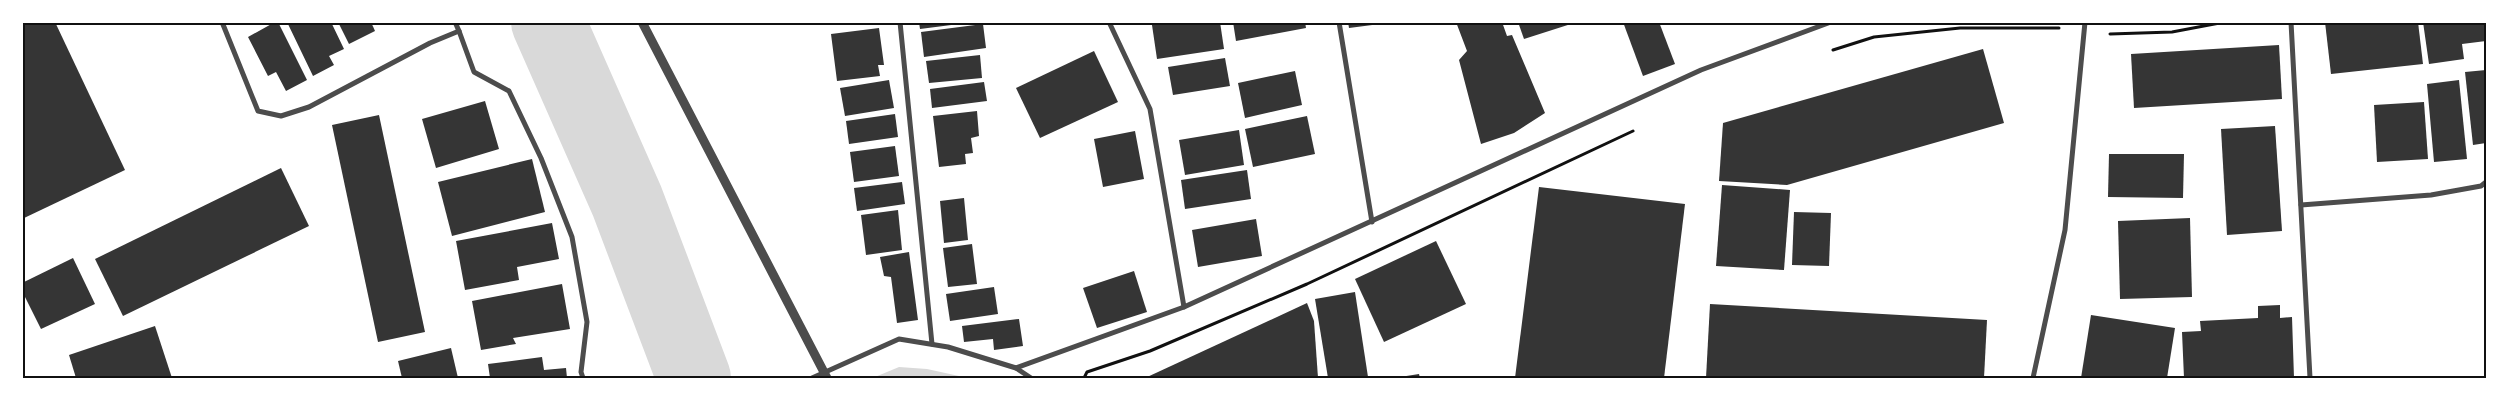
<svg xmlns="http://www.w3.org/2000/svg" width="2509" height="401" font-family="Rubik,sans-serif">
<rect width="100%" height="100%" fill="#fff"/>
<!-- water -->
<path fill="#d9d9d9" d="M899 367 927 369 968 378 875 377Z"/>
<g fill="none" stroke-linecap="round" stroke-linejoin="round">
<!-- river -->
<path stroke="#d9d9d9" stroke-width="74" d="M548 22 627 201 694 378"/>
</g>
<!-- building -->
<g fill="#353535">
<path d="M22 22H55L125 170 22 219Z"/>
<path d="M275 22H278L307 80 286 91 276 72 268 76 248 37Z"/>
<path d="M287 22H331L344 49 329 56 334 65 313 76Z"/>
<path d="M338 22H371L375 31 349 44Z"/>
<path d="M919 22H959V24L920 29Z"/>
<path d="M1169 22H1220L1224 49 1157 59 1152 25Z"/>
<path d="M1233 22H1305L1306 28 1236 41Z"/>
<path d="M1348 22H1380V24L1349 28Z"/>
<path d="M1456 22H1502L1507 36 1512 35 1545 113 1514 133 1481 144 1459 60 1467 51Z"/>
<path d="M1518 22H1574V23L1524 39Z"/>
<path d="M1623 22H1659L1675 64 1643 76Z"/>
<path d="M2325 22H2418L2423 64 2331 74Z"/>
<path d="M2423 22H2486V41L2462 44 2464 59 2429 64Z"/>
<path d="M983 24 986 48 924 57 921 32Z"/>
<path d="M879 28 884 65H878L880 76 837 81 831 34Z"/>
<path d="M2279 45 2282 99 2134 108 2131 54Z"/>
<path d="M1983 49 2004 123 1787 185 1719 181 1723 123Z"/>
<path d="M1094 51 1118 102 1040 138 1016 88Z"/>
<path d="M980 55 982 78 929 83 926 61Z"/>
<path d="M1225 58 1230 86 1173 95 1168 67Z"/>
<path d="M2486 70V143L2473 145 2465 72Z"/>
<path d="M1295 71 1302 105 1245 118 1238 83Z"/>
<path d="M889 80 894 108 845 116 840 88Z"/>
<path d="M2459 80 2467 159 2434 162 2427 84Z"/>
<path d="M984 82 987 101 932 108 930 89Z"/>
<path d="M485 101 499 149 436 168 422 119Z"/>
<path d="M2424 102 2428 159 2377 162 2374 105Z"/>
<path d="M977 111 979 136 971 138 973 153 965 154 966 164 939 167 933 116Z"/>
<path d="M895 114 898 137 849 144 846 121Z"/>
<path d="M379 115 425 332 378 342 332 125Z"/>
<path d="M1307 116 1315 154 1253 167 1245 129Z"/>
<path d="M2275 126 2282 231 2227 235 2221 129Z"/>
<path d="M1239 130 1244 165 1185 175 1179 140Z"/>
<path d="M1135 131 1144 179 1103 187 1094 139Z"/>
<path d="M895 146 899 176 854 182 850 152Z"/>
<path d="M2109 154H2184L2183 198 2108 197Z"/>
<path d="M532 159 545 212 452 236 438 182Z"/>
<path d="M281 168 309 226 123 316 95 259Z"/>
<path d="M1247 170 1251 199 1185 209 1181 180Z"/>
<path d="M902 182 905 204 857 211 854 188Z"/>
<path d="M1722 185 1790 190 1784 270 1716 266Z"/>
<path d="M1539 187 1685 204 1664 378H1515Z"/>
<path d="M964 198 968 240 944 243 940 201Z"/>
<path d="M898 210 902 250 866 255 861 215Z"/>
<path d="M1794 212 1831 213 1829 266 1792 265Z"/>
<path d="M2190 218 2192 297 2120 299 2118 221Z"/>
<path d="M1256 219 1262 256 1198 267 1192 230Z"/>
<path d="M552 223 559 259 517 267 519 280 465 290 456 241Z"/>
<path d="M1436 241 1466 304 1384 342 1355 279Z"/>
<path d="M972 244 977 284 948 287 943 248Z"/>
<path d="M909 252 918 320 897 323 891 277 884 276 880 257Z"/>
<path d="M73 258 95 304 41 329 22 291V283Z"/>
<path d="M1134 271 1147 312 1097 328 1083 288Z"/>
<path d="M562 284 570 329 513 338 516 344 481 350 472 301Z"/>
<path d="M994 287 998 314 950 321 946 294Z"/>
<path d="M1355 292 1368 377 1328 378 1315 299Z"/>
<path d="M1307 303 1314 321 1318 378H1145Z"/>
<path d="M1710 304 1987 320 1984 378H1706Z"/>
<path d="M2280 305V318L2292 317 2294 378H2184L2182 332 2201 331 2200 321 2258 318V306Z"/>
<path d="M2091 315 2175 328 2167 378H2081Z"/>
<path d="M1019 319 1023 346 994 350 993 339 964 342 962 326Z"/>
<path d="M155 326 172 378H76L69 355Z"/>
<path d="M451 348 458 378H402L398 361Z"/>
<path d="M542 357 544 370 566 368 567 378H490L488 364Z"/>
<path d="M1419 374 1420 378H1400V377Z"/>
</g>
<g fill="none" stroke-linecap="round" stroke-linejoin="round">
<!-- path -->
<g stroke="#111" stroke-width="3">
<path d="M2110 34 2172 32 2225 22"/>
<path d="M1833 50 1874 37 1960 28H2059"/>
<path d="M1084 378 1087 372 1150 351 1307 284 1633 131"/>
</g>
<!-- minor -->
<g stroke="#4c4c4c" stroke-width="5">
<path d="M222 22 258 111 281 116 309 107 430 43 459 31 474 72 509 91 541 158 572 237 587 322 581 372 583 378"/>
<path d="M455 22 459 31"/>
<path d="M900 22 932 344"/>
<path d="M1109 22 1150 109 1184 307"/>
<path d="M1339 22 1372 222"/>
<path d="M2291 22 2310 378"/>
<path d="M2301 205 2431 195 2481 186 2486 182"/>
<path d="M1016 368 1031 378"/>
<path d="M812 378 899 339 948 347 1016 368 1184 307 1701 70 1831 22"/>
<path d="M2033 378 2065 230 2085 22"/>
</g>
<!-- tertiary -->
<path stroke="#4c4c4c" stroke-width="9" d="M642 22 827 378"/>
</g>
<!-- border -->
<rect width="2509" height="401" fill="none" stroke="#ffffff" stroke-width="48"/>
<rect x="24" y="24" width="2461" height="353" fill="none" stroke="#111" stroke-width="2"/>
</svg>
